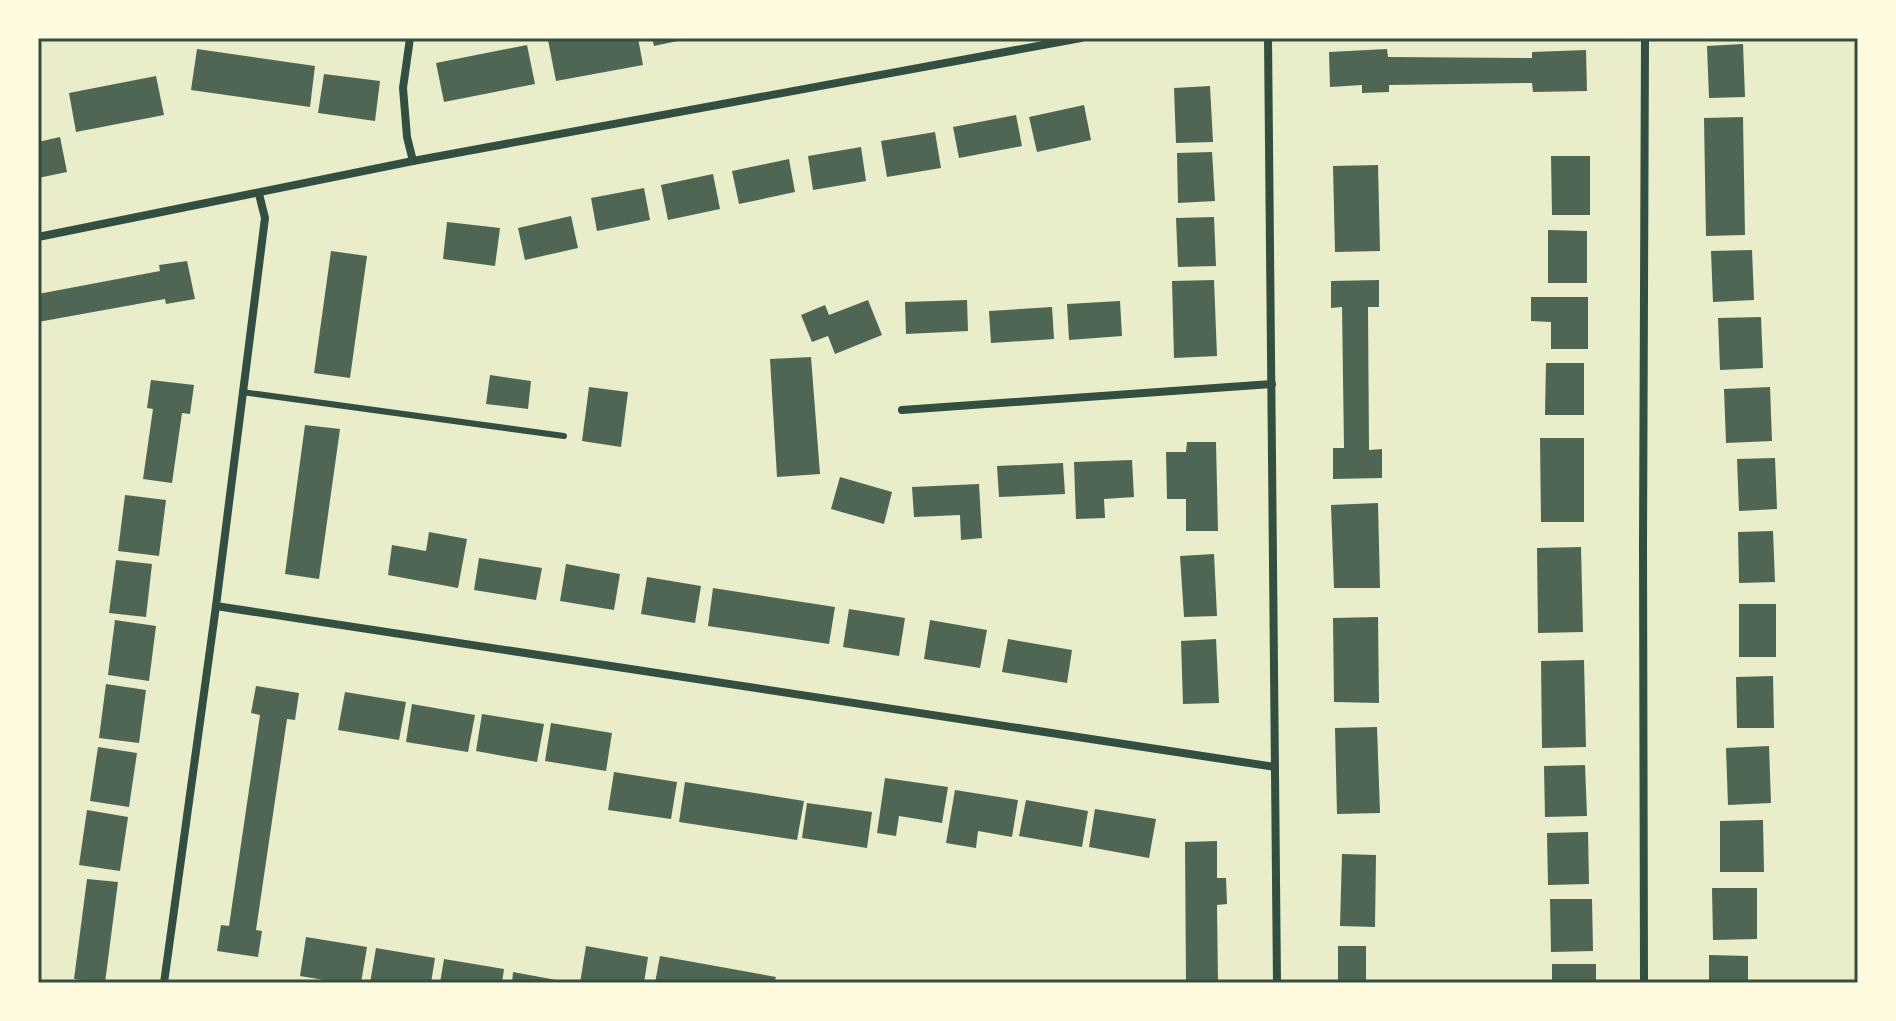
<svg xmlns="http://www.w3.org/2000/svg" width="1896" height="1021" font-family="'Source Serif 4',serif">
<rect width="100%" height="100%" fill="#e9edc9"/>
<!-- building -->
<g fill="#4f6655">
<path d="M561 38H638L643 65 556 81 548 40Z"/>
<path d="M652 38H687V39L654 46Z"/>
<path d="M1743 44 1745 97 1709 98 1707 46Z"/>
<path d="M527 45 535 84 444 102 436 63Z"/>
<path d="M197 49 315 66 310 107 191 90Z"/>
<path d="M1387 49 1388 57 1532 58V52L1586 50 1587 91 1533 92 1532 83 1389 85V92L1362 93V85L1330 87 1329 52Z"/>
<path d="M324 74 380 81 375 121 318 113Z"/>
<path d="M156 76 164 115 76 132 69 93Z"/>
<path d="M1210 86 1213 142 1176 143 1174 88Z"/>
<path d="M1084 105 1091 140 1037 152 1029 117Z"/>
<path d="M1016 115 1022 146 959 158 953 127Z"/>
<path d="M1743 117 1745 235 1706 236 1704 118Z"/>
<path d="M935 132 941 168 887 177 881 141Z"/>
<path d="M60 137 67 172 38 178V142Z"/>
<path d="M861 147 866 181 813 190 808 156Z"/>
<path d="M1212 152 1215 201 1178 203 1177 153Z"/>
<path d="M1551 156H1590V215H1552Z"/>
<path d="M789 159 795 192 739 204 732 171Z"/>
<path d="M1378 165 1380 251 1335 252 1333 166Z"/>
<path d="M713 174 720 209 668 220 661 185Z"/>
<path d="M644 188 650 220 597 231 591 198Z"/>
<path d="M571 216 578 248 525 260 518 228Z"/>
<path d="M1214 217 1216 266 1178 267 1176 218Z"/>
<path d="M447 222 500 228 495 266 443 259Z"/>
<path d="M1548 230 1587 231V283H1548Z"/>
<path d="M1752 250 1754 300 1713 302 1711 251Z"/>
<path d="M331 251 367 256 350 378 314 373Z"/>
<path d="M187 261 195 299 166 304 165 299 38 322V294L160 271 159 265Z"/>
<path d="M1214 280 1217 356 1174 358 1172 281Z"/>
<path d="M1379 280V307H1368L1369 450 1382 449V478L1333 479V448H1344L1342 307 1331 308V281Z"/>
<path d="M1531 297H1588V349H1551V322L1531 321Z"/>
<path d="M868 300 882 335 835 354 828 336 812 342 801 315 825 305 829 315Z"/>
<path d="M967 300 968 331 906 334 905 302Z"/>
<path d="M1120 301 1122 336 1069 340 1067 304Z"/>
<path d="M1052 307 1054 339 991 343 989 311Z"/>
<path d="M1761 317 1763 368 1720 370 1718 318Z"/>
<path d="M811 357 820 474 777 477 770 359Z"/>
<path d="M1546 363H1584V415H1545Z"/>
<path d="M490 375 531 381 528 409 486 404Z"/>
<path d="M151 380 194 385 190 414 182 413 172 483 143 479 153 409 147 408Z"/>
<path d="M589 387 628 392 621 447 582 441Z"/>
<path d="M1770 387 1772 441 1726 443 1724 389Z"/>
<path d="M305 425 340 429 319 579 285 574Z"/>
<path d="M1540 438H1584V522H1541Z"/>
<path d="M1187 442H1216L1218 531H1186V499H1167L1166 452H1186Z"/>
<path d="M1775 458 1777 509 1739 511 1737 459Z"/>
<path d="M1132 460 1134 497 1104 499 1105 518 1076 519 1074 462Z"/>
<path d="M1063 463 1065 494 999 497 997 466Z"/>
<path d="M840 477 892 492 884 524 831 509Z"/>
<path d="M979 484 982 538 961 540 960 515 914 517 912 487Z"/>
<path d="M125 495 166 500 159 556 118 551Z"/>
<path d="M1378 503 1380 588H1334L1331 505Z"/>
<path d="M1773 531 1775 582 1739 583 1738 532Z"/>
<path d="M429 532 467 539 458 588 388 575 392 545 426 551Z"/>
<path d="M1581 547 1583 632 1538 633 1537 548Z"/>
<path d="M1214 554 1217 616 1184 617 1180 556Z"/>
<path d="M479 558 542 568 536 600 474 590Z"/>
<path d="M116 560 152 564 146 617 109 613Z"/>
<path d="M566 564 620 574 614 610 560 601Z"/>
<path d="M647 577 701 586 695 623 641 614Z"/>
<path d="M713 588 835 607 829 644 708 626Z"/>
<rect x="1739" y="604" width="37" height="53"/>
<path d="M849 609 905 618 899 656 843 647Z"/>
<path d="M1378 617 1379 703 1334 702 1333 618Z"/>
<path d="M115 620 156 626 149 681 108 675Z"/>
<path d="M930 620 987 630 980 668 924 659Z"/>
<path d="M1008 639 1072 650 1067 683 1002 672Z"/>
<path d="M1216 639 1219 703 1183 704 1181 641Z"/>
<path d="M1584 660 1586 747 1542 748 1541 661Z"/>
<path d="M1773 676 1774 728H1737L1736 677Z"/>
<path d="M106 684 146 690 139 743 99 738Z"/>
<path d="M256 686 299 693 295 720 287 719 256 930 262 931 258 957 217 951 221 925 229 926 260 715 251 713Z"/>
<path d="M345 692 406 702 399 740 338 730Z"/>
<path d="M412 704 475 715 468 752 406 742Z"/>
<path d="M482 714 544 724 537 762 476 751Z"/>
<path d="M551 723 612 733 606 771 545 761Z"/>
<path d="M1377 727 1380 813 1337 814 1335 728Z"/>
<path d="M1769 746 1771 803 1728 805 1726 748Z"/>
<path d="M98 747 137 753 129 807 90 801Z"/>
<path d="M1585 765 1587 816 1545 817 1544 766Z"/>
<path d="M614 772 677 782 671 819 608 810Z"/>
<path d="M885 778 948 787 942 823 899 816 896 836 877 833Z"/>
<path d="M685 782 804 801 797 840 679 822Z"/>
<path d="M955 790 1018 800 1012 837 978 831 976 848 946 843Z"/>
<path d="M1026 800 1088 811 1082 847 1019 836Z"/>
<path d="M807 803 872 812 867 848 802 838Z"/>
<path d="M1095 809 1156 819 1149 858 1089 847Z"/>
<path d="M87 810 128 817 120 871 79 865Z"/>
<path d="M1763 820 1764 872H1720V821Z"/>
<path d="M1588 832 1589 884 1548 885 1547 833Z"/>
<path d="M1217 841V878H1226L1227 904 1217 905 1218 983H1186L1185 842Z"/>
<path d="M1342 854 1376 855 1375 927 1340 926Z"/>
<path d="M87 879 118 882 105 983 74 979Z"/>
<path d="M1712 888H1757V939L1713 940Z"/>
<path d="M1550 899H1592L1593 951 1551 952Z"/>
<path d="M306 937 367 947 361 983H342L300 976Z"/>
<path d="M586 946 648 957 644 983H580Z"/>
<rect x="1338" y="946" width="28" height="37"/>
<path d="M376 948 435 958 431 983H370Z"/>
<path d="M1709 955 1748 956V983H1709Z"/>
<path d="M660 956 776 977 774 983H655Z"/>
<path d="M444 959 504 969 502 983H440Z"/>
<rect x="1552" y="964" width="44" height="19"/>
<path d="M513 972 567 982V983H512Z"/>
</g>
<g fill="none" stroke-linecap="round" stroke-linejoin="round">
<!-- service -->
<path stroke="#344e41" stroke-width="6" d="M242 392 564 436"/>
<!-- minor -->
<g stroke="#344e41" stroke-width="8">
<path d="M410 38 403 88 407 137 413 161"/>
<path d="M1268 38 1277 983"/>
<path d="M38 237 413 161 1081 38"/>
<path d="M902 410 1272 384"/>
<path d="M216 606 1275 767"/>
<path d="M164 983 216 606 265 218 259 194"/>
<path d="M1644 983 1643 546 1645 38"/>
</g>
</g>
<!-- border -->
<rect width="1896" height="1021" fill="none" stroke="#fefae0" stroke-width="80"/>
<rect x="40" y="40" width="1816" height="941" fill="none" stroke="#344e41" stroke-width="3"/>
</svg>
